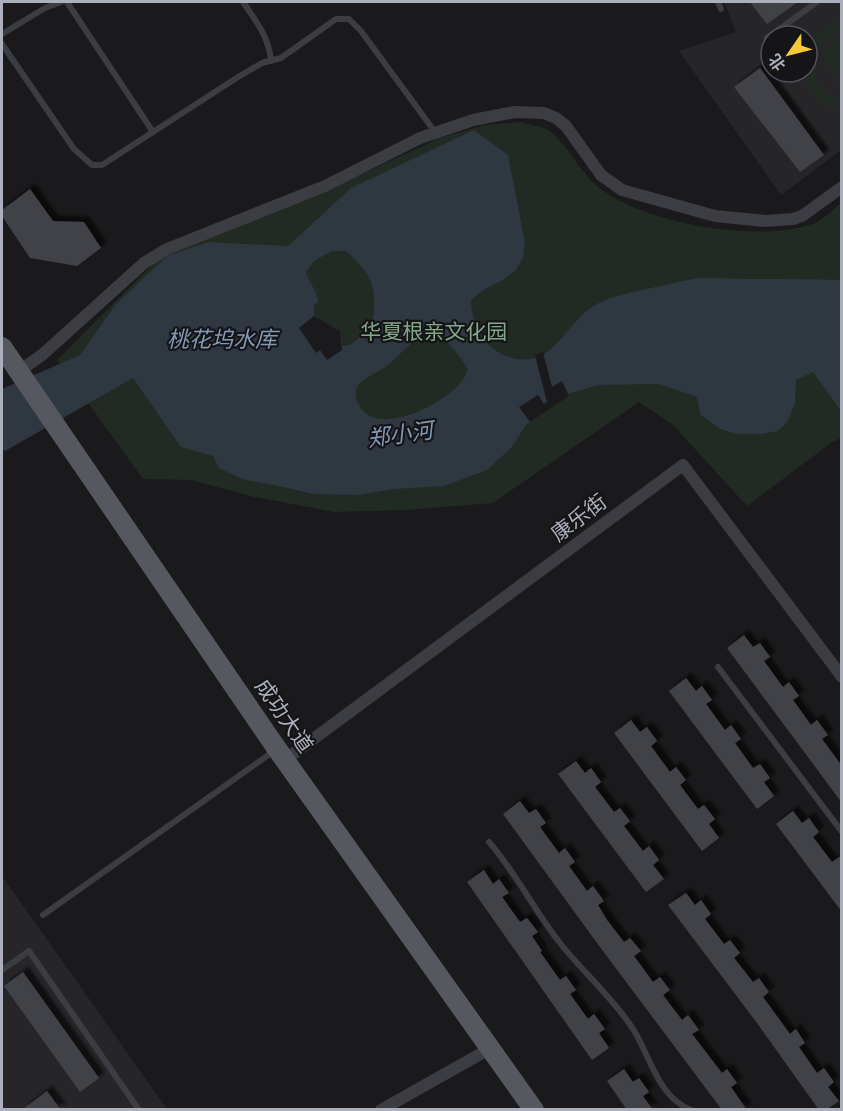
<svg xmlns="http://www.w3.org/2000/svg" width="843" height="1111" font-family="Jost,'Noto Sans SC',sans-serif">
<defs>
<filter id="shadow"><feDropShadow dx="5.5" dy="-5.5" stdDeviation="1.5" flood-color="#0009"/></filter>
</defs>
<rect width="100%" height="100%" fill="#1a1a1c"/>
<!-- built -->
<g fill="#262629" fill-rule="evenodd">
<path d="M724 2H841V150L781 195 679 51 736 32ZM771 36H807V72H771Z"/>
<path d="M2 876 167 1109H2Z"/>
</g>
<!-- green -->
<g fill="#212a23">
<path d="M841 16V30C834 35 825 41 819 48 803 69 820 94 841 100V108C822 107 806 91 804 72H807V47L811 41Z"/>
<path d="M841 37V84L819 53Z"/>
<path d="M521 122C529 125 544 126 551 132 570 148 581 175 602 190 649 224 758 243 812 224 823 221 833 209 841 203V438L831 443 747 506 673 425 639 402 493 503 408 510 334 512 250 496 191 480 143 479 57 360 162 255 323 192 440 138 484 125Z"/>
</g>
<!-- water -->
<path fill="#2f3741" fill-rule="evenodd" d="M474 130 508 155 525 242 523 258 516 270 503 280 486 288 471 300C472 333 495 363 530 359 558 356 572 315 599 303 616 295 633 292 651 288 667 285 684 280 700 278 715 277 731 279 746 279 778 279 810 279 841 280V411L813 372 796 380 795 404 787 422 778 431 761 434H737L720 429 700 414 697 397 659 384 598 385 568 394 526 425 511 448 487 470 444 486 394 489 357 495 313 494 274 485 245 480 219 468 213 456 181 447 133 378 5 451 2 449V389L80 355 116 304 167 256 208 242 288 246 351 188ZM332 251H346C374 276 379 292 371 328L350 345 342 346 340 331 314 316V306L318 301C317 290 309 283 306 272L314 261ZM431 331C446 338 460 355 468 370 466 374 464 379 461 382 444 403 381 438 360 407 357 403 355 395 356 390 360 377 379 373 388 365 403 353 412 338 431 331Z"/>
<!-- pier -->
<g fill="#1a1a1c">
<path d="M314 316 340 331 342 350 327 360 320 350 316 353 299 328Z"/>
<path d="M543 352 552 387 562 381 569 396 530 422 519 407 538 395 544 404 547 402 535 355Z"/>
</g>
<!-- building -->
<g fill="#414246" filter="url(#shadow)">
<path d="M750 2H798L767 24Z"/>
<path d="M760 68 824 155 800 172 734 87Z"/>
<path d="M30 189 53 221 84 222 101 248 77 266 30 258 2 216V210Z"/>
<path d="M744 635 753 647 760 643 770 657 764 661 783 687 789 682 799 696 793 700 811 725 817 720 828 735 822 739 842 766V803L727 648Z"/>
<path d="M686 678 696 691 702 686 712 700 706 704 725 730 731 725 741 739 735 743 753 768 760 764 770 778 764 782 774 796 757 809 669 691Z"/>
<path d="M631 720 640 732 647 727 657 741 651 746 670 772 676 767 686 780 680 785 698 809 704 805 715 819 709 824 719 838 702 851 614 733Z"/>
<path d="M576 761 585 773 591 768 601 782 595 787 614 812 620 808 630 821 624 826 643 851 649 846 659 860 653 865 664 879 646 892 558 774Z"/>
<path d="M520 801 529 813 536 809 546 823 540 827 559 853 565 848 575 862 569 866 587 891 593 886 604 901 598 905 607 920 624 942 630 938 641 951 634 956 653 982 660 977 670 990 663 995 682 1020 688 1015 699 1030 692 1034 722 1073 727 1069 737 1083 731 1087 747 1110H722L597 943 503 814Z"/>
<path d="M793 811 802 823 809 818 819 832 813 837 832 862 842 855V912L776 824Z"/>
<path d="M484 870 493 884 499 879 509 893 502 897 520 922 527 918 538 932 532 936 542 951 540 952 560 980 566 976 576 990 570 994 588 1019 594 1014 605 1029 599 1033 609 1048 592 1060 467 882Z"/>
<path d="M686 893 695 905 701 900 711 914 705 919 724 944 730 940 740 953 734 958 753 982 759 978 769 992 763 997 790 1034 796 1029 805 1043 799 1047 817 1073 824 1068 834 1082 828 1087 839 1101 826 1110H819L757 1023 668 905Z"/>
<path d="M23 972 99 1078 80 1092 4 986Z"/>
<path d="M624 1069 633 1082 639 1078 649 1092 643 1096 653 1110H627L607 1081Z"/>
<path d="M47 1091 61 1110H22Z"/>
</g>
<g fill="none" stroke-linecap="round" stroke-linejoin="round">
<!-- service -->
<g stroke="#3c3d43" stroke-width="6">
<path d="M67 2 153 132"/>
<path d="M243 2C256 21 269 37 271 61"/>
<path d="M718 2 721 9"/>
<path d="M2 34 45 8 61 2"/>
<path d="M767 38 817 2"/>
<path d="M2 44 74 149 92 165H102L238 77 262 63 281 58 336 19H349L361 31 435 132"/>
<path d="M718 667 842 832"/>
<path d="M489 842C516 873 534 910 560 943 582 971 611 996 631 1026 650 1053 656 1096 691 1110"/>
<path d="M43 915 274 751"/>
<path d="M2 970 29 951 139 1110"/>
</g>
<!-- minor -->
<g stroke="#3c3d43" stroke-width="12">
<path d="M19 371 42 355 144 263 167 249 325 186 420 138 473 120 515 112 544 113 556 118 566 126 601 175 622 190 715 216 765 221 793 219 802 216 842 187"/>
<path d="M285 760 683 465 842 677"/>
<path d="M381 1110 491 1048"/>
</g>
<!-- primary -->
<path stroke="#565860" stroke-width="20" d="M2 347 277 749 534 1110"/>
</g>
<g text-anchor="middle" stroke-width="4.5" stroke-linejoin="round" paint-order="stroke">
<!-- park labels -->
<g font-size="21" fill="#83a789" stroke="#151517">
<text x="434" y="339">华夏根亲文化园</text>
</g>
<!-- street labels -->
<g font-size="21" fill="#acafbc" stroke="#151517">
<text transform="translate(579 518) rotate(-37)" y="7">康乐街</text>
<text transform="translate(284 716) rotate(55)" y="7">成功大道</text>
</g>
<!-- water labels -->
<g font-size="22" font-style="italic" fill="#8399b7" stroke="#151517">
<text x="222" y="347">桃花坞水库</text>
<text transform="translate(400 434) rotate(-8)" y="8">郑小河</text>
</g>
</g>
<!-- border -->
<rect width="843" height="1111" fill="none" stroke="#acafbc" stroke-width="6"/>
<!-- north arrow -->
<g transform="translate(789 54) rotate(235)"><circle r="28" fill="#151517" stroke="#515359" stroke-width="1.5"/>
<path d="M0-4.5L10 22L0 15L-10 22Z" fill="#f5c938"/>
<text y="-9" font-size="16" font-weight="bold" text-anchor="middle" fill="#acafbc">北</text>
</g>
</svg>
